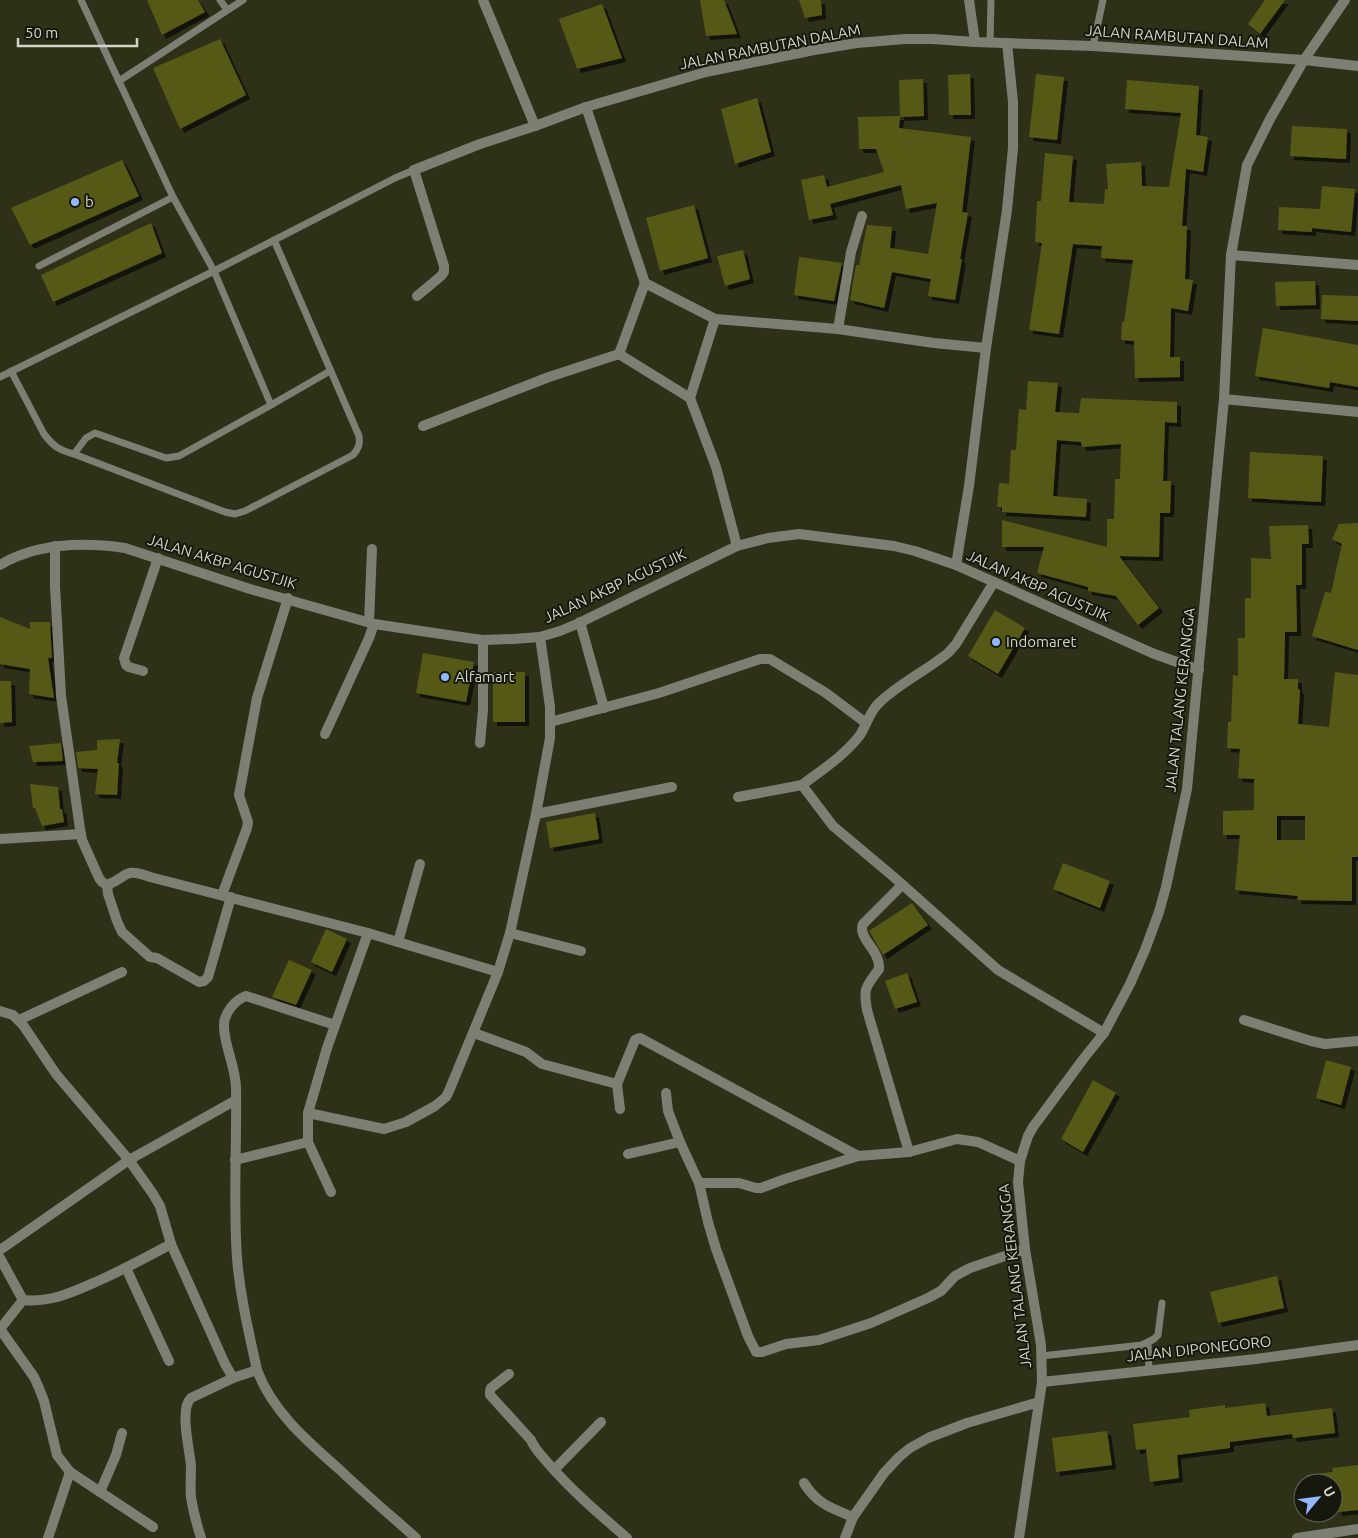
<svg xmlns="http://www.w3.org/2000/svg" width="1358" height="1538" font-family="Ubuntu,sans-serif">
<defs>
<filter id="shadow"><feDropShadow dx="4" dy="4" stdDeviation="0" flood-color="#0009"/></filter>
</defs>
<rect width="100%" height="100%" fill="#2e3018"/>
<!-- building -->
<g fill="#565916" fill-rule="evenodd" filter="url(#shadow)">
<path d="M147 0H198L205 12 162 35Z"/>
<path d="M700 0H724L737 34 706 36Z"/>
<path d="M799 0H821L822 15 805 18Z"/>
<path d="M1265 0H1285L1260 34 1248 24Z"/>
<path d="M602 4 622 58 577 69 559 19Z"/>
<path d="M220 39 246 95 180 129 153 68Z"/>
<path d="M970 74 971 115H949L948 75Z"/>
<path d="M1036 74 1064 77 1057 140 1029 137Z"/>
<path d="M923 79 924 116 900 117 899 80Z"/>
<path d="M1127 80 1199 86 1196 135 1208 137 1203 172 1186 169 1182 226H1187L1185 279 1193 280 1188 311 1171 308 1170 357H1180V377L1135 378 1134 341 1121 340 1122 322H1124L1133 260 1101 258 1102 246 1073 244 1059 334 1029 330 1042 243 1035 242 1037 201H1041L1045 153 1073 156 1069 202 1104 204 1105 189H1108L1106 164 1141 162 1142 186 1169 187 1181 113 1125 109Z"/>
<path d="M757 98 771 152 735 164 721 109Z"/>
<path d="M900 116 899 128 971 137 962 212 968 213 960 259H962L955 300 928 296 931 279 892 272 884 308 850 300 856 265H859L867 225 892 227 890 248 928 254 937 203 906 209 901 185 830 204 833 215 809 220 801 180 824 175 827 187 884 172 876 149H859L858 117Z"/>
<path d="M1292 126 1347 129 1346 159 1290 156Z"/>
<path d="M122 160 139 196 30 245 11 208Z"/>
<path d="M1322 186 1355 189 1351 232 1312 228V232L1278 230 1279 207 1320 209Z"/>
<path d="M694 205 708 258 660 271 646 218Z"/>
<path d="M151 223 162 253 53 302 41 275Z"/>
<path d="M743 250 750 279 725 286 717 256Z"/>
<path d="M799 257 842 263 834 301 794 295Z"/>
<path d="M1315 281 1316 305 1276 306 1275 282Z"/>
<path d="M1322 295 1358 296V321L1321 319Z"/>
<path d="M1263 328 1358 345V387L1330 382 1329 388 1255 376Z"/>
<path d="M1028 381 1058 383 1055 412 1079 413 1081 398 1177 402V423L1165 422 1163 481H1171L1170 513H1160L1159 557 1119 556 1159 608 1138 625 1116 596 1088 591V587L1037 573 1044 547H1002V520L1107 547V519H1114L1115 479H1120L1121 444 1082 447 1081 442 1057 440 1053 496 1087 499 1086 517 1002 512V507H997L999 483 1009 484 1011 450H1016L1019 409 1026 410Z"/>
<path d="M1250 452 1323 456 1321 502 1248 498Z"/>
<path d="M1358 523V650L1312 636 1325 592 1331 593 1342 544 1332 539 1339 524Z"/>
<path d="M1308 525 1309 544H1302V585H1296L1297 632H1285L1284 679H1298V689L1300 690 1298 724 1329 727 1335 672 1358 675V857H1352V901L1297 900 1298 896 1235 890 1240 835H1223V811L1254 810V779L1238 778 1240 749 1227 748 1228 722H1231L1233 675 1238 676V638H1245V598H1251V558L1271 559 1269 526ZM1277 816H1305V840H1277Z"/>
<path d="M995 610 1025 628 998 674 968 656Z"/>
<path d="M0 617 30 629V622H50L52 658H48L54 698 29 694 30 669 0 664Z"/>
<path d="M423 653 474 662 466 702 416 693Z"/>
<rect x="493" y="672" width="32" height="50"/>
<path d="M0 681H11L12 722 0 723Z"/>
<path d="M120 739 117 763H119L117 795 95 794 98 769 78 768 76 752 97 750V740Z"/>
<path d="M61 743 63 761 33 762 29 746Z"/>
<path d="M30 784 58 787 60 809H62L64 822 42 826 35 808H33Z"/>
<path d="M595 813 599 839 550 848 546 822Z"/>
<path d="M1063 863 1110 881 1100 908 1053 889Z"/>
<path d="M912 903 928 925 883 955 869 931Z"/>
<path d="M326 929 347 939 332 972 311 962Z"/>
<path d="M289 960 312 970 296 1005 272 997Z"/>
<path d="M907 973 917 1002 895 1009 885 981Z"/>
<path d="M1326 1060 1351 1067 1341 1105 1316 1098Z"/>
<path d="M1093 1080 1116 1093 1083 1152 1061 1139Z"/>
<path d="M1277 1276 1284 1308 1218 1323 1210 1292Z"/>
<path d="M1265 1403 1267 1416 1332 1408 1335 1433 1293 1438 1292 1434 1230 1442V1448L1177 1455 1179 1478 1150 1482 1146 1449 1136 1450 1133 1424 1190 1417 1189 1410 1225 1405V1408Z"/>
<path d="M1107 1431 1112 1465 1056 1472 1052 1438Z"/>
<path d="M1358 1465V1510L1338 1512 1334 1483H1307V1475L1333 1472 1332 1468Z"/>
</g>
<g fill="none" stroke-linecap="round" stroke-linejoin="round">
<!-- service -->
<g stroke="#7e7f73" stroke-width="7">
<path d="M81 0 173 197 214 271 271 405"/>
<path d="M220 0 227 10"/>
<path d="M990 42 991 0"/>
<path d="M1093 46 1103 0"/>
<path d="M119 81 243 0"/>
<path d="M39 266 173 197"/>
<path d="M11 371 44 434C54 447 59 450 74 454L225 512 235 514 245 511 353 455C359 448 360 444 359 436L274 240"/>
<path d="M0 377 214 271 395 178 414 170"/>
<path d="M74 454 86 438 95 433 166 458 179 456 271 405 330 371"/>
<path d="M1148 1343 1149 1370"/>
<path d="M1041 1356 1142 1345 1154 1339 1158 1335 1162 1303"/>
</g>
<!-- minor -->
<g stroke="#7e7f73" stroke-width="10">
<path d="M483 0 535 126"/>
<path d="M969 0 975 42"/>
<path d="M586 107 645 283 715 319 838 329 934 343 986 348"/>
<path d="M1231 255 1358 265"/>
<path d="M645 283 619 354 690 398 715 319"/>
<path d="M417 296 441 276 444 272V266L414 170 480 144 535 126 586 107 706 72 814 50 857 43 905 39H932L975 42 1093 46 1304 60"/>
<path d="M838 329 851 252 862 216"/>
<path d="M690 398 716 467 737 546"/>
<path d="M1224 399 1358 412"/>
<path d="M423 426 549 377 619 354"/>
<path d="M55 546V586L61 696 80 829 82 840 99 878 102 882 107 885 108 894 117 921 122 932 150 957 157 958 199 982 204 981 208 977 231 897"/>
<path d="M956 565 969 486 986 348 1007 210 1013 148V102L1007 43"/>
<path d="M369 622 372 549"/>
<path d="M580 622 604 708"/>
<path d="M143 671 129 667 126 665 124 658 158 558"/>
<path d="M550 722 659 693 760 659H770L826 693 866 723"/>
<path d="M325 734 369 638 374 624"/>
<path d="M480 743 483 710V640"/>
<path d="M802 785C822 770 845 755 860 735 866 726 869 714 877 705 896 685 926 671 948 653L956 644 994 582"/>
<path d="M738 797 802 785 833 826 895 878 998 970 1104 1033"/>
<path d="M536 814 672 787"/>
<path d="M0 839 81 834"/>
<path d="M107 885C129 877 122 867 150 877L368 933 498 972"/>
<path d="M902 885 863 924C857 938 881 951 879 969 866 987 863 987 867 1010L909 1152"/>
<path d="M222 895 247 828 248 822 239 795 257 698 288 598"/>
<path d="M510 933 581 951"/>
<path d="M398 942 420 864"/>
<path d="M0 1011 13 1015 23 1025 56 1074 129 1160 153 1194 160 1206 171 1244C147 1257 123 1270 98 1281 73 1292 51 1303 23 1300L0 1258"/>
<path d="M19 1020 122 972"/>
<path d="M1244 1020 1311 1041 1325 1044 1358 1041"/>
<path d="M474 1033 526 1052 542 1064 617 1084"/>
<path d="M666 1093 668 1111 680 1142"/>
<path d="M620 1109 617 1084 635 1040 640 1038 858 1156 909 1152 957 1139 978 1142 1020 1161"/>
<path d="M308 1113 384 1129 406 1122 435 1106 446 1097 449 1091 498 972 510 933 536 814 550 738V707L540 637"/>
<path d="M628 1154 680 1142 699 1183 708 1222 716 1249 748 1336 756 1352H762L786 1344 819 1340 871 1323 928 1298 941 1291 955 1276 970 1268 1025 1249"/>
<path d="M235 1160 308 1142"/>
<path d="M699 1183H739L756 1188H761L785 1179 858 1156"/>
<path d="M331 1192 308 1142V1113L327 1048 368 933"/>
<path d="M171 1244 225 1364 233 1378 257 1370C272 1411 307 1441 339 1469 364 1493 390 1515 416 1538"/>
<path d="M0 1250 129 1160 236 1100"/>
<path d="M126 1268 169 1361"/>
<path d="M0 1329 34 1377 39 1388 44 1401 57 1455 70 1472 48 1538"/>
<path d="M0 1329 23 1300"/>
<path d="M257 1370C249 1333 240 1296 237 1258 233 1201 237 1144 236 1088 236 1067 223 1043 224 1025 224 1013 235 1000 246 996L335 1025"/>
<path d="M509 1374 491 1388 490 1391V1395L531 1440C534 1448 541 1455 547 1462 571 1490 599 1514 627 1538"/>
<path d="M554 1470 601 1422"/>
<path d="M70 1472 153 1527"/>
<path d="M804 1483C817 1504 831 1508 853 1517"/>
<path d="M100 1492 116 1455 122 1433"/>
<path d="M201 1538C197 1525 193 1511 191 1497 190 1487 191 1476 191 1466 190 1451 179 1409 191 1398L233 1378"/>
<path d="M845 1538 853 1517 884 1473 899 1457 910 1448 928 1438 967 1423 1039 1402"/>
<path d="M1297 1538 1358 1529"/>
</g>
<!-- tertiary -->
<g stroke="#7e7f73" stroke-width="10">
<path d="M1304 60 1358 66"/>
<path d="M0 565C37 543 83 542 125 548L250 589 374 624 468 638 483 640 513 639 540 637 560 631 577 624 737 546 768 538 799 534 894 546 915 551 956 565 1152 653 1199 670"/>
<path d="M1042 1382 1256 1359 1358 1345"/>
<path d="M1019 1538 1042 1382 1041 1345 1025 1249 1018 1182 1020 1161 1028 1136 1033 1127 1084 1058 1104 1033 1130 984 1145 950 1159 912 1166 887 1187 789 1224 399 1231 255 1247 165 1270 119 1304 60 1345 0"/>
</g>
</g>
<!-- markers -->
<g fill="#92b7fd" stroke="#16170d" stroke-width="2">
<circle cx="75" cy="202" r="5"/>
<circle cx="996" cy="642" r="5"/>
<circle cx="445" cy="677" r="5"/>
</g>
<g text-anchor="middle" stroke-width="4" stroke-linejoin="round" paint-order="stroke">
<!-- street labels -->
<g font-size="15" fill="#d2d4c5" stroke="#16170d">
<text transform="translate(1177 37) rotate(4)" y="5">JALAN RAMBUTAN DALAM</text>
<text transform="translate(770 47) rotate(-11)" y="5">JALAN RAMBUTAN DALAM</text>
<text transform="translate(222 562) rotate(17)" y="5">JALAN AKBP AGUSTJIK</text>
<text transform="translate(615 586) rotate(-25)" y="5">JALAN AKBP AGUSTJIK</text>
<text transform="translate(1038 586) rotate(24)" y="5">JALAN AKBP AGUSTJIK</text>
<text transform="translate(1180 700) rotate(-84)" y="5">JALAN TALANG KERANGGA</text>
<text transform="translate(1015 1276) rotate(-97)" y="5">JALAN TALANG KERANGGA</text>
<text transform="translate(1199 1349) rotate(-6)" y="5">JALAN DIPONEGORO</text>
</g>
<!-- poi labels -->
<g font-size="15" fill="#d2d4c5" stroke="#16170d" text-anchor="start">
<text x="85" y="207">b</text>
<text x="1006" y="647">Indomaret</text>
<text x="455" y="682">Alfamart</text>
</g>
</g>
<!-- north arrow -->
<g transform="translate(1318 1498) rotate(61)"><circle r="24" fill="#16170d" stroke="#616357"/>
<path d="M0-4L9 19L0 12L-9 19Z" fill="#92b7fd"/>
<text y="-8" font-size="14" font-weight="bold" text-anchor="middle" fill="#d2d4c5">U</text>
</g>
<!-- scale -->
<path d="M18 38v8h119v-8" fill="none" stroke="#d2d4c5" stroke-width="2.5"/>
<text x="25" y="38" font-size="15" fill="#d2d4c5" stroke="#16170d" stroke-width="4" paint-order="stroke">50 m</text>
</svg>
